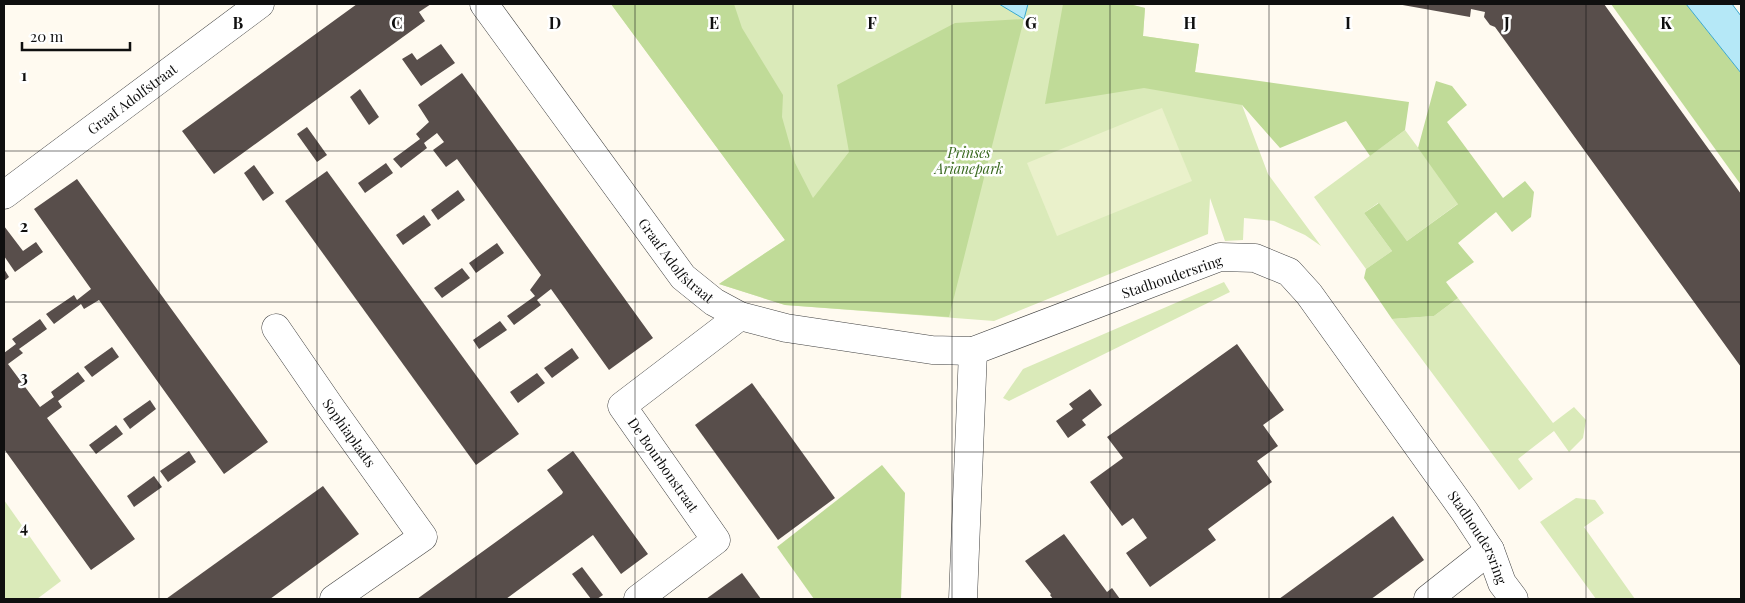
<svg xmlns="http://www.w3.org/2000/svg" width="1745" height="603" font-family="'Playfair Display',serif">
<rect width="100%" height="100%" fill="#fffaf0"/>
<!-- green -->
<g fill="#daeab9">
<path d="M611 4H1129L1145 8 1143 36 1199 44 1195 72 1242 105 1268 174 1321 246 1305 235 1274 221 1244 218 1243 240 1225 241 1210 198 1208 234 994 321 785 305 719 284 785 240Z"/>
<path d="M1405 130 1459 203 1407 241 1378 203 1364 213 1392 251 1366 269 1314 197Z"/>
<path d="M1224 282 1230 292 1009 401 1003 398 1023 369Z"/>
<path d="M1458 298 1553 423 1574 407 1586 420 1583 438 1569 452 1554 431 1518 459 1533 479 1519 490 1392 319 1434 316Z"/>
<path d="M1576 498 1595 500 1604 513 1584 527 1635 599H1596L1540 522Z"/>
<path d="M4 500 61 581 37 599H4Z"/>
</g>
<!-- forest -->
<g fill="#c0db98">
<path d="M611 4H734L742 28 783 95 782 117 795 163 813 198 849 152 837 85 955 23 1024 19 949 317 785 305 719 284 785 240Z"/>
<path d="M1063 4H1129L1145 8 1143 36 1199 44 1195 72 1409 102 1405 130 1370 156 1346 121 1280 148 1242 105 1144 88 1045 104Z"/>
<path d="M1611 4H1686L1741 73V185Z"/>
<path d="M1436 81 1452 86 1467 105 1447 122 1503 198 1525 181 1534 192 1531 217 1512 232 1496 212 1458 243 1474 262 1446 282 1458 298 1434 316 1392 319 1364 278 1366 269 1392 251 1364 213 1379 203 1407 241 1458 204 1418 148Z"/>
<path d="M882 465 905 493 901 599H814L777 547Z"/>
</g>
<!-- pitch -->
<path fill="#eaf1cb" d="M1162 108 1192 181 1057 236 1027 163Z"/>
<!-- water -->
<g fill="#b5e8f7" stroke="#3ba9cf">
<path d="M998 4H1028L1024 19 999 4Z"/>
<path d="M1686 4H1732L1741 16V73Z"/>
</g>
<!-- building -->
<g fill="#584e4b">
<path d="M357 4H431L419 12 425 21 214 174 182 131Z"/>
<path d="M1397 4H1604L1741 194V367L1495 27 1490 25 1484 17 1485 12 1471 9 1470 17Z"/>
<path d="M441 44 455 63 421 86 402 59 412 53 417 60Z"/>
<path d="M462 73 653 338 609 370 551 289 537 300 541 305 514 325 507 316 535 296 530 290 541 275 457 159 446 167 433 150 444 142 437 133 424 143 427 148 401 168 393 159 420 139 416 134 429 122 418 105Z"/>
<path d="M360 89 379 117 369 125 350 97Z"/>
<path d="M307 127 327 155 317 162 297 134Z"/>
<path d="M386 163 393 173 365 193 358 183Z"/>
<path d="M254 165 274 193 263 201 244 173Z"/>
<path d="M327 171 519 434 476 465 285 201Z"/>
<path d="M77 179 268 442 224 474 99 300 84 309 81 304 54 324 46 314 74 295 77 300 91 289 34 209Z"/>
<path d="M458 190 465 200 438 220 431 210Z"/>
<path d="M424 215 431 225 403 245 396 235Z"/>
<path d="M4 226 23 251 36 242 43 252 15 272 4 256Z"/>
<path d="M497 243 504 253 476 273 469 263Z"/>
<path d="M462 268 470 278 442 298 434 288Z"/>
<path d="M4 269 9 277 4 281Z"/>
<path d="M40 319 47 329 19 349 23 353 8 364 40 407 54 397 51 392 78 372 85 381 58 401 62 407 47 418 135 539 91 570 4 449V353L16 344 12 339Z"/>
<path d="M500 321 507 330 479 349 473 340Z"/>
<path d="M1237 344 1284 410 1263 425 1278 446 1257 461 1272 482 1208 529 1216 540 1150 587 1126 553 1147 538 1133 518 1122 526 1090 482 1123 458 1107 437Z"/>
<path d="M112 347 119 357 92 377 84 367Z"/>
<path d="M572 348 579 358 552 378 544 368Z"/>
<path d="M537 373 545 383 518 403 510 392Z"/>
<path d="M752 383 835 498 778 540 695 425Z"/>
<path d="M1090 389 1102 405 1082 420 1086 425 1068 438 1056 421 1073 409 1069 404Z"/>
<path d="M150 400 156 409 130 429 123 419Z"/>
<path d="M116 425 123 434 96 454 89 445Z"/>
<path d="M189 451 196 462 168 482 160 471Z"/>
<path d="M573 451 648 554 621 574 593 535 506 599H417L562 494 563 492 547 470Z"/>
<path d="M154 476 162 487 134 507 127 496Z"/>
<path d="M323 486 359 534 270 599H166Z"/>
<path d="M1393 516 1424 560 1374 597 1371 599H1279Z"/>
<path d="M1064 534 1107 592 1112 588 1120 599H1053L1050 595 1051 594 1025 561Z"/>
<path d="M582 567 603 595 597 599H591L572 574Z"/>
<path d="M742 573 761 599H706Z"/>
</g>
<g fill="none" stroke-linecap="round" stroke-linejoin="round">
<!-- street casing -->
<g stroke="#424242" stroke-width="29">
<g id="street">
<path id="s1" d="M484 4 683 277 714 302 740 316 786 328 932 350 973 351 1220 257 1255 258 1289 272 1309 294 1465 512 1490 550 1502 583 1514 599"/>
<path id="s2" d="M4 195 260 4"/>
<path id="s3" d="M276 328 331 408 423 537 334 599"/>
<path d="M638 599 716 540 622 406 740 316"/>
<path d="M963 599 973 351"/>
<path d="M1428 599 1490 550"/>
</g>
</g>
<!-- street -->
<use href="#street" stroke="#fff" stroke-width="28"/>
</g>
<!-- grid -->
<path fill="none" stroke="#0f0f0f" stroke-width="1" stroke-opacity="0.55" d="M159 4V599M317 4V599M476 4V599M635 4V599M793 4V599M952 4V599M1110 4V599M1269 4V599M1428 4V599M1586 4V599M4 151H1741M4 302H1741M4 452H1741"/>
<g text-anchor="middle" stroke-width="5" stroke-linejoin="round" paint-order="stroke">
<!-- street labels -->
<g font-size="14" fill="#0f0f0f" stroke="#fff">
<text dy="5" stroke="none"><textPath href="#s2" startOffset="160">Graaf Adolfstraat</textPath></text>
<text dy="5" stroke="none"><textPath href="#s1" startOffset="321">Graaf Adolfstraat</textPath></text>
<text transform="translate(1172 277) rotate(-19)" y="5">Stadhoudersring</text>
<text dy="5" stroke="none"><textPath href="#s3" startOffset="128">Sophiaplaats</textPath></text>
<text transform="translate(663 465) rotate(55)" y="5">De Bourbonstraat</text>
<text dy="5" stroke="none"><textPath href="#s1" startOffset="1306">Stadhoudersring</textPath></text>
</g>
<!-- park labels -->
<g font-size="14" font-style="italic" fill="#38681e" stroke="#fff">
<text x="969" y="158">Prinses<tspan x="969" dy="16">Arianepark</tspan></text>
</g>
</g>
<g font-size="16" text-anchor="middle" font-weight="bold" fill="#0f0f0f" stroke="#fff" stroke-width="5" stroke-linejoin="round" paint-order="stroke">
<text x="238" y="29">B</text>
<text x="397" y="29">C</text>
<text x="555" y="29">D</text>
<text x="714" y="29">E</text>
<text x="872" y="29">F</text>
<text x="1031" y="29">G</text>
<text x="1190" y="29">H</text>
<text x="1348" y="29">I</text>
<text x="1507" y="29">J</text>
<text x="1666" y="29">K</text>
<text x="24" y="81">1</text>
<text x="24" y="232">2</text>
<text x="24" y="383">3</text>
<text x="24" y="533">4</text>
</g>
<!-- border -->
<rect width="1745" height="603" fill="none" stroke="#0f0f0f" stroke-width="10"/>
<!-- scale -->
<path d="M22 42v8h108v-8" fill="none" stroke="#0f0f0f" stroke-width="2.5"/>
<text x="30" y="42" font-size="15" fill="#0f0f0f" stroke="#ffffff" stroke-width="4" paint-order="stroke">20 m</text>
</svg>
